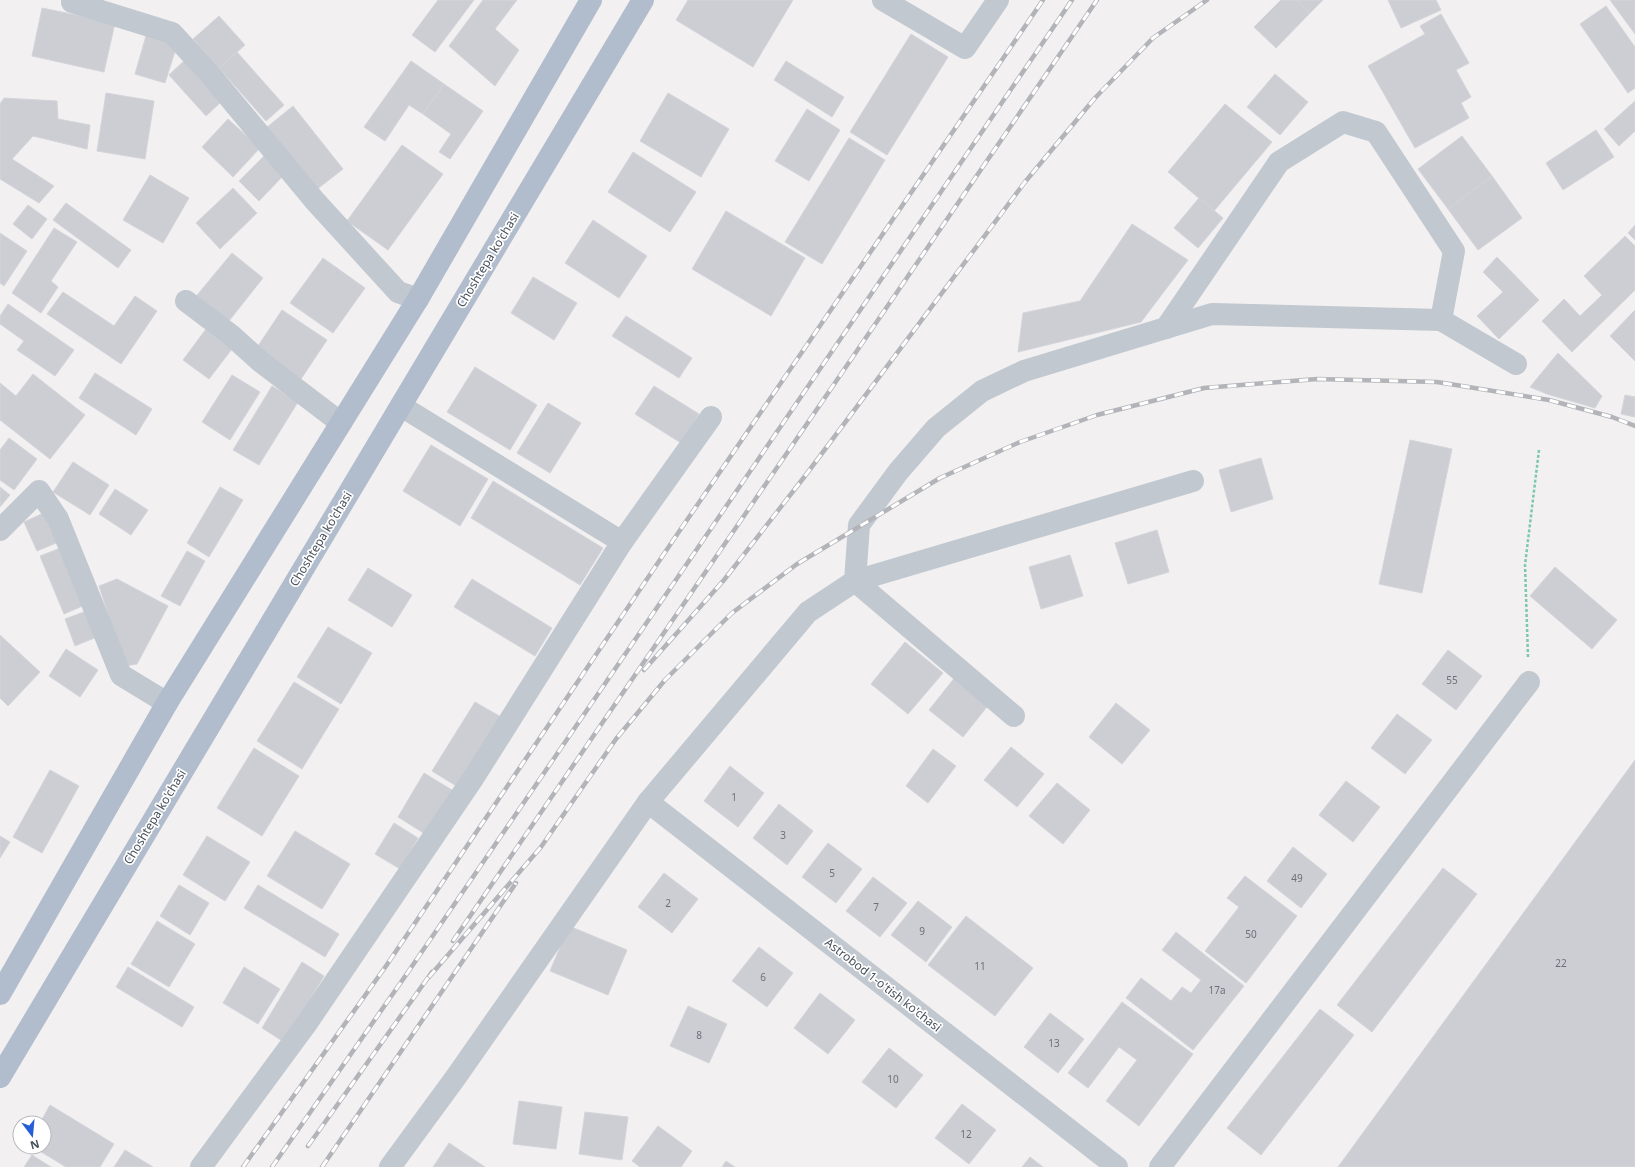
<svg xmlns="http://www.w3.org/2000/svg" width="1635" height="1167" font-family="'Noto Sans',sans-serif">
<rect width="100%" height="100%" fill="#f2f0f0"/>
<!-- building -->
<g fill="#cdced4" stroke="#d4d5db">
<path d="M438 0H474L435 52 412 35Z"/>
<path d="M483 0H517L495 29 519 50 495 86 449 46Z"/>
<path d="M688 0H793L753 67 676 20Z"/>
<path d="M1281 0H1297L1310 13 1276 48 1254 27Z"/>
<path d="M1297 0H1323L1310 13Z"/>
<path d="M1388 0H1436L1441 10 1401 28Z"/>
<path d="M1610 0H1635V34Z"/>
<path d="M1606 6 1635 47V88L1628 93 1580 24Z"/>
<path d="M42 8 115 23 104 72 32 56Z"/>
<path d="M1441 14 1469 63 1456 70 1471 97 1461 103 1469 118 1415 148 1368 66 1425 34 1420 26Z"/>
<path d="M219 16 245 45 219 68 193 39Z"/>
<path d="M911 34 948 57 887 155 850 132Z"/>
<path d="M146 36 177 45 165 83 135 74Z"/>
<path d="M237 52 284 105 266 121 219 68Z"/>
<path d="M186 59 223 100 206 116 169 75Z"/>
<path d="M411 61 444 84 423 114 409 105 385 141 364 127Z"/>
<path d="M786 61 844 97 832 117 774 80Z"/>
<path d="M1275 74 1308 102 1280 135 1247 107Z"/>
<path d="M444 84 483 111 450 159 439 152 451 134 423 114Z"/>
<path d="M106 93 154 101 145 159 97 151Z"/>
<path d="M668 93 729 129 701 177 640 141Z"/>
<path d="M4 98 57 101 58 119 90 125 87 149 33 136 12 159 54 186 39 203 0 179V104Z"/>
<path d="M1635 101V131L1619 146 1604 129Z"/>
<path d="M1225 104 1272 142 1214 211 1168 172Z"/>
<path d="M293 106 343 169 316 190 266 128Z"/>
<path d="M807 109 840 130 809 181 775 161Z"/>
<path d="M228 119 260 148 233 177 202 147Z"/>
<path d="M1596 130 1614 157 1563 190 1546 163Z"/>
<path d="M1462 136 1492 176 1448 209 1418 169Z"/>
<path d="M849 138 885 160 822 264 785 242Z"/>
<path d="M402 145 443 174 388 250 347 221Z"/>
<path d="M633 152 696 192 670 232 608 192Z"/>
<path d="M264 156 283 176 259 201 239 181Z"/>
<path d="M150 175 189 198 163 243 123 220Z"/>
<path d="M1492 176 1522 218 1478 250 1448 209Z"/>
<path d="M233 188 257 213 220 249 196 223Z"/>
<path d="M1199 198 1223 218 1198 248 1174 228Z"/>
<path d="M66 203 131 250 118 268 53 220Z"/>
<path d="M28 205 47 219 32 239 13 224Z"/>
<path d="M726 211 805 258 771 316 692 269Z"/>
<path d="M593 220 647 256 619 298 565 263Z"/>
<path d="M1132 224 1188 260 1141 322 1018 352 1023 313 1080 301Z"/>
<path d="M1635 225V240L1628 233Z"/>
<path d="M54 228 77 242 51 281 58 287 41 313 12 293Z"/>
<path d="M0 233 27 251 4 286 0 283Z"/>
<path d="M1625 236 1635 246V290L1572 352 1542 321 1564 299 1580 316 1602 295 1584 276Z"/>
<path d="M232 253 263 278 225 326 193 300Z"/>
<path d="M1497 257 1539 300 1499 339 1477 316 1503 292 1483 272Z"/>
<path d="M323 258 365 288 333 333 290 303Z"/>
<path d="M533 277 577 303 554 340 511 313Z"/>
<path d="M63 292 114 326 135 296 157 311 121 364 47 314Z"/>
<path d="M8 304 74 350 55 376 17 350 24 341 0 324V316Z"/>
<path d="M282 310 327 340 301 379 256 349Z"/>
<path d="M1635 310V361L1610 336Z"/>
<path d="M626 316 692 358 679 378 612 336Z"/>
<path d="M209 325 235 345 209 379 183 360Z"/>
<path d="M1558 353 1602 396 1595 408 1547 394 1530 387Z"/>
<path d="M475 367 537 405 510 450 447 412Z"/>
<path d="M95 373 152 409 136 435 79 398Z"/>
<path d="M33 374 85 415 50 459 0 420V383L16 396Z"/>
<path d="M232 375 260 392 230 440 202 422Z"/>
<path d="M272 386 298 402 259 465 233 450Z"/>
<path d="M654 386 699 414 681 443 635 414Z"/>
<path d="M1625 395 1635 397V417L1621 414Z"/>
<path d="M548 403 581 423 550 473 517 453Z"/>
<path d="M9 438 37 459 14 490 0 480V450Z"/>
<path d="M1410 440 1452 449 1422 593 1379 584Z"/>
<path d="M431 445 488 479 460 526 403 491Z"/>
<path d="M1261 458 1273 499 1231 512 1219 470Z"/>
<path d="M73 462 109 485 90 515 53 492Z"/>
<path d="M493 481 603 548 580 585 471 518Z"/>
<path d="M0 487 10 495 0 507Z"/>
<path d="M220 487 243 500 209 557 187 543Z"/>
<path d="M115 489 148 510 131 535 99 514Z"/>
<path d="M48 511 61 541 37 551 24 522Z"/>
<path d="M1157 530 1169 572 1128 584 1115 543Z"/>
<path d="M63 547 87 604 64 614 40 556Z"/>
<path d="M187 551 205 561 180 606 161 596Z"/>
<path d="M1070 555 1083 596 1041 609 1029 567Z"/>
<path d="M1555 567 1617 620 1592 649 1530 596Z"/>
<path d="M368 568 412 595 392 627 348 600Z"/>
<path d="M117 579 168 606 137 664 125 666 99 586Z"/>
<path d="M472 579 552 628 535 656 454 607Z"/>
<path d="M89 610 99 636 75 646 65 619Z"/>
<path d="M328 627 372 653 341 704 297 677Z"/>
<path d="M0 635 40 672 8 706 0 698Z"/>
<path d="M905 642 943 673 908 714 871 684Z"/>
<path d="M66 649 98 670 80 697 49 676Z"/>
<path d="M1448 650 1482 676 1456 710 1422 684Z"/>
<path d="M956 676 990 703 963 737 929 710Z"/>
<path d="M294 682 339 709 302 769 257 741Z"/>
<path d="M475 702 501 717 458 787 432 771Z"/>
<path d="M1116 703 1150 730 1122 764 1089 737Z"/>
<path d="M1397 714 1432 740 1405 774 1371 748Z"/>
<path d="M1011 747 1044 774 1017 807 984 780Z"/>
<path d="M254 748 299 776 262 836 217 808Z"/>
<path d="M933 749 956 766 928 803 906 786Z"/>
<path d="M1635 760V1167H1338Z"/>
<path d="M730 766 764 793 738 827 704 801Z"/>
<path d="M50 770 79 786 42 853 13 837Z"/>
<path d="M424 773 452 790 425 834 398 817Z"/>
<path d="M1346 781 1380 807 1353 842 1319 815Z"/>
<path d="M1057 783 1090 810 1063 844 1029 816Z"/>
<path d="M779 804 813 831 787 865 753 838Z"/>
<path d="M394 823 418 838 400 869 375 854Z"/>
<path d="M295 831 350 864 322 909 267 876Z"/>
<path d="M0 836 10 842 0 858Z"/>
<path d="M207 836 250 862 225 901 183 875Z"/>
<path d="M828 843 862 869 836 903 802 877Z"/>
<path d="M1293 847 1327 874 1301 908 1267 881Z"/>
<path d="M1443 868 1477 894 1372 1032 1337 1005Z"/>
<path d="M664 873 698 899 672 933 638 907Z"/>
<path d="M1245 876 1297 916 1246 983 1205 951 1239 907 1227 898Z"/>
<path d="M873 877 907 903 880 937 846 911Z"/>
<path d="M179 885 209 903 190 935 160 916Z"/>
<path d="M258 885 339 934 325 957 244 908Z"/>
<path d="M918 901 952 927 926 962 891 935Z"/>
<path d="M966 916 1033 968 995 1016 928 965Z"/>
<path d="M157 921 195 944 169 987 131 964Z"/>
<path d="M569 926 627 950 608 995 550 971Z"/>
<path d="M1176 932 1244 986 1193 1050 1126 998 1141 978 1171 1001 1182 987 1191 993 1201 980 1162 950Z"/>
<path d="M759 947 793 973 767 1007 732 981Z"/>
<path d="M302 962 324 976 284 1042 262 1028Z"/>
<path d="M128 967 194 1007 182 1027 116 987Z"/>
<path d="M244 967 280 989 258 1024 223 1003Z"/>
<path d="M820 993 855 1020 828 1054 794 1028Z"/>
<path d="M1122 1002 1193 1054 1139 1126 1106 1101 1137 1060 1119 1047 1088 1088 1068 1073Z"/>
<path d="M688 1006 727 1024 709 1063 670 1046Z"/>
<path d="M1320 1009 1354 1035 1261 1155 1227 1128Z"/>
<path d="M1050 1013 1084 1039 1058 1073 1024 1047Z"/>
<path d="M889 1048 923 1075 896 1108 862 1082Z"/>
<path d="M519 1101 562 1107 556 1149 513 1144Z"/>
<path d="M962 1104 996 1130 969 1164 935 1138Z"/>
<path d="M50 1105 114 1144 100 1167H66L33 1147H44V1123H40Z"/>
<path d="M585 1112 628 1117 622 1160 579 1154Z"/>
<path d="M658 1126 692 1151 681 1167H640L632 1161Z"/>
<path d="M449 1143 485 1167H433Z"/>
<path d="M125 1150 153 1167H114Z"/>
<path d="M32 1155 51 1167H24Z"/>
<path d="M1030 1157 1043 1167H1022Z"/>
<path d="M726 1161 735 1167H722Z"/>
</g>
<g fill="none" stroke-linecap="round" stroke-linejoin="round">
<!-- path -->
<path stroke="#7cc8ab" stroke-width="2.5" stroke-dasharray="3 2" stroke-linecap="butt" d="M1528 657 1525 565 1539 450"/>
<!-- minor -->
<g stroke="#c1c8d0" stroke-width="22">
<path d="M883 0 965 48 998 0"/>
<path d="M72 2 172 33 208 72 315 201 398 292 418 299"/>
<path d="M186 301 231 335 261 362 341 423"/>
<path d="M1166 328 1279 162 1343 122 1376 132 1454 251 1441 320"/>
<path d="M401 406 622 542"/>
<path d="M0 530 39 491 58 519 121 675 167 703"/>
<path d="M1014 716 855 581 1193 481"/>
<path d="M648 802 1117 1167"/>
<path d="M201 1167 307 1023 474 777 622 542 711 417"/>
<path d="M390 1167 456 1077 648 802 808 612 855 581 859 525 898 472 936 428 982 391 1024 371 1212 314 1441 320 1516 364"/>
<path d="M1160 1167 1529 682"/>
</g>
<!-- major -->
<g stroke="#b1bccc" stroke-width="22">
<path d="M0 994 167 703 418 299 591 0"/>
<path d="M0 1077 643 0"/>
</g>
<!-- rail casing -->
<g stroke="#b2b4b9" stroke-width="4.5">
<g id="rail">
<path d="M644 670 724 580 805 476 1025 182 1095 98 1153 38 1207 0"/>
<path d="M453 941 1097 0"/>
<path d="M429 977 541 847 616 739 665 680 732 613 797 564 940 478 1020 442 1097 415 1204 388 1317 379 1437 382 1549 400 1612 417 1635 426"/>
<path d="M308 1146 432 972"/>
<path d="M243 1167 386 966 674 539 1043 0"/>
<path d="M272 1167 406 975 1072 0"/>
<path d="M322 1167 516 883"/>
</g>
</g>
<!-- rail -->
<use href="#rail" stroke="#fff" stroke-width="3" stroke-dasharray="9" stroke-linecap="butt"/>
</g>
<g text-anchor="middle" stroke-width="3.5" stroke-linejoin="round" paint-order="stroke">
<!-- number labels -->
<g font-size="10" fill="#6a707a">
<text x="1452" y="684">55</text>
<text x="734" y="801">1</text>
<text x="783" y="839">3</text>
<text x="832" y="877">5</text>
<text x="1297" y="882">49</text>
<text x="668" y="907">2</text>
<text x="876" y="911">7</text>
<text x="922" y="935">9</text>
<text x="1251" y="938">50</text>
<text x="1561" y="967">22</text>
<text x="980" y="970">11</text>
<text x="763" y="981">6</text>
<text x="1217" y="994">17а</text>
<text x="699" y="1039">8</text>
<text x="1054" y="1047">13</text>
<text x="893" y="1083">10</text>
<text x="966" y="1138">12</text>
</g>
<!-- street labels -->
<g font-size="12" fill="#49515c" stroke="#fff">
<text transform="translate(488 260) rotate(-59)" y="4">Choshtepa ko'chasi</text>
<text transform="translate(321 539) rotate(-59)" y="4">Choshtepa ko'chasi</text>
<text transform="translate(155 817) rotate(-59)" y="4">Choshtepa ko'chasi</text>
<text transform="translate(883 985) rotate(38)" y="4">Astrobod 1-o'tish ko'chasi</text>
</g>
</g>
<!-- north arrow -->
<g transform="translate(32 1135) rotate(164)"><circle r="19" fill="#ffffff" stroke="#b6b9be"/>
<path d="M0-3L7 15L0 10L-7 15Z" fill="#255ed6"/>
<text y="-6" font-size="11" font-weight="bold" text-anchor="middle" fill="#49515c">N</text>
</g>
</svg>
